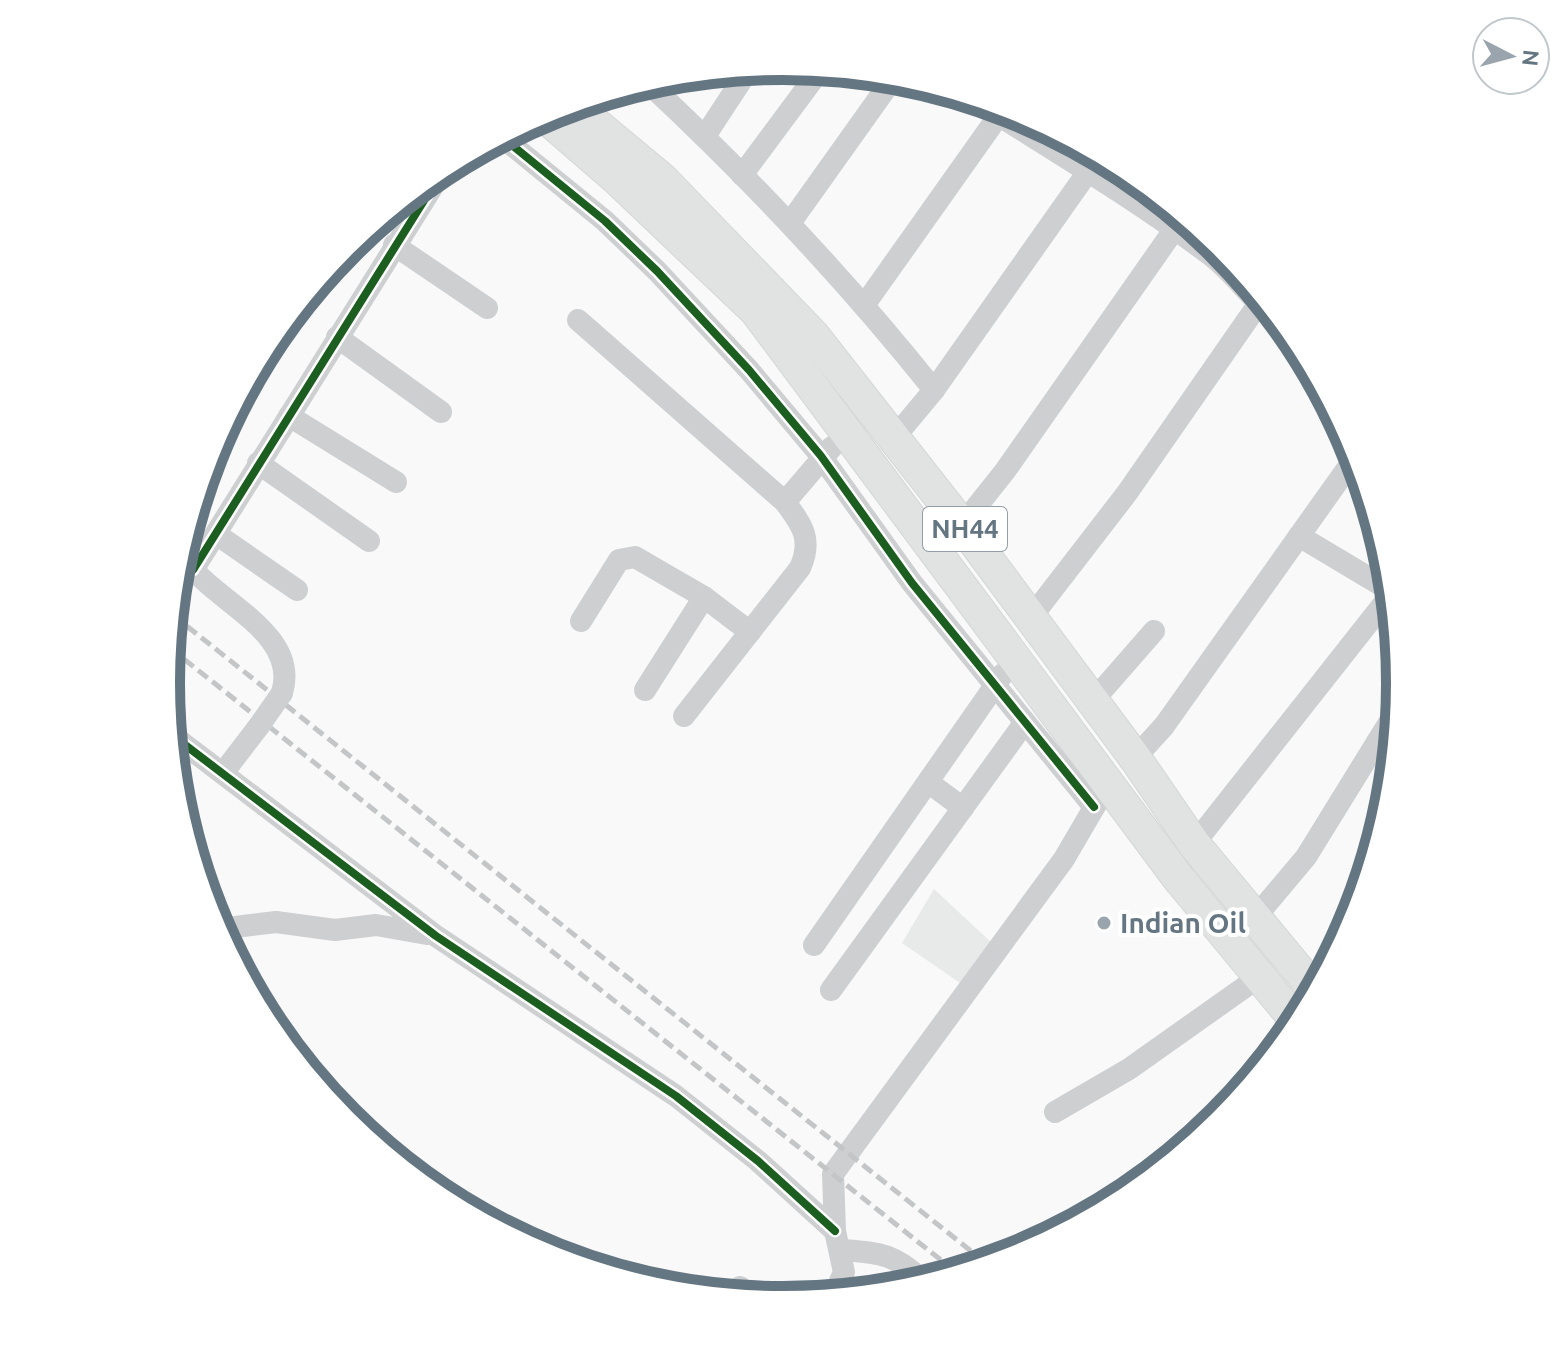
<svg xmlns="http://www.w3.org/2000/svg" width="1567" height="1366" font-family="Ubuntu,sans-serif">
<rect width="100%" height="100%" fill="#f9f9f9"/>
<!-- built -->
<path fill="#e8e9e9" d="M934 889 993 944 963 985 902 943Z"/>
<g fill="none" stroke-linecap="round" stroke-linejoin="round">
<!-- highway casing -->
<g stroke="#d5d6d6" stroke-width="34">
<g id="highway">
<path d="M573 105 662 179 813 335 962 525 1135 758 1194 844 1315 990"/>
<path d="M543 115 617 179 756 311 1179 879 1298 1023"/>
</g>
</g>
<!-- minor -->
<g stroke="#cecfd0" stroke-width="22">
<path d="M648 83C751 179 846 280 934 390"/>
<path d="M971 98C1051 149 1133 197 1209 254 1236 274 1252 302 1280 321"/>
<path d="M586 117 601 97"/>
<path d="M705 136 749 69"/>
<path d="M502 137 605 221 657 271 749 370 821 456 912 583 1094 807"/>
<path d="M742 175 820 70"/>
<path d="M790 223 894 77"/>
<path d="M394 245 487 308"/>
<path d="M865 304 1004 108"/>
<path d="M578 320 785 502"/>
<path d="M337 337 441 412"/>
<path d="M289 416 396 482"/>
<path d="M894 438 934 390 1099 156"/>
<path d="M258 463 369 541"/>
<path d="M962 525 1005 471 1183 217"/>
<path d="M216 534 297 590"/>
<path d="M1299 536 1391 591"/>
<path d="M182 551C197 596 302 627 282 693"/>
<path d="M193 570 445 167"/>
<path d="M1029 620 1127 493 1257 306"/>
<path d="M581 621 619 560 635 557 704 597 750 632"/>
<path d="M645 690 704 597"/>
<path d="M1092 702 1154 631"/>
<path d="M684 716 800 568C813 539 802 525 785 502L832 447"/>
<path d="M172 735 436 936 676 1096 758 1161 835 1231"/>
<path d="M1135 758 1164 726 1356 456"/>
<path d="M223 773 259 726"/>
<path d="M928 782 963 808"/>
<path d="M1194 844 1392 593"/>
<path d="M1253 920 1306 857 1398 708"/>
<path d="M219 929 276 922 335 930 376 925 427 934"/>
<path d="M814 945 1003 674"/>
<path d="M831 990 1025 722"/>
<path d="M1055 1112 1129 1069 1259 977"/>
<path d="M841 1250C880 1253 894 1253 924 1282"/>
<path d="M740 1287 742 1296"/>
<path d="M834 1295 844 1272 835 1231 833 1174 1064 859 1102 794"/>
</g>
<!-- highway -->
<use href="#highway" stroke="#e1e2e2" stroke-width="32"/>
<!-- rail -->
<g stroke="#c3c5c6" stroke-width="5" stroke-dasharray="12 6" stroke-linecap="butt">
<path d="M173 615 986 1263"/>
<path d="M170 648 956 1272"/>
</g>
<!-- minor-bridge -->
<path stroke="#cecfd0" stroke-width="22" d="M259 726 282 693"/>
<!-- cycleway casing -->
<g stroke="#fff" stroke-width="13">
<g id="cycleway">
<path d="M502 137 605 221 657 271 749 370 821 456 912 583 1094 807"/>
<path d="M193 570 445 167"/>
<path d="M172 735 436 936 676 1096 758 1161 835 1231"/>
</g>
</g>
<!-- cycleway -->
<use href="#cycleway" stroke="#1b5e20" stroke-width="8"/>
</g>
<!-- markers -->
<circle fill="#99a4ac" stroke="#fff" stroke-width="3" cx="1104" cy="923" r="8"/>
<g text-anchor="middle" stroke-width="8" stroke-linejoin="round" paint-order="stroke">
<!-- shield labels -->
<rect fill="#fff" stroke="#939fa8" stroke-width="2" x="923" y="507" width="84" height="44" rx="6"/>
<g font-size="26" font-weight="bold" fill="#657683">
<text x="965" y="538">NH44</text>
</g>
<!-- poi labels -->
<g font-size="28" font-weight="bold" fill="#657683" stroke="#fff" text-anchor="start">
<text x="1120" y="933">Indian Oil</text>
</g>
</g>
<!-- crop -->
<path d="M0 0H1567V1366H0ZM180 683a603 603 0 1 1 1206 0a603 603 0 1 1-1206 0Z" fill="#fff" fill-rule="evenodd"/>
<path fill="none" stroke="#657683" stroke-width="10" d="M180 683a603 603 0 1 1 1206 0a603 603 0 1 1-1206 0Z"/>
<!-- north arrow -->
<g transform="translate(1511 56) rotate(96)"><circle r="38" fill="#ffffff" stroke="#c1c8cd" stroke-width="2"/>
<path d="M0-6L14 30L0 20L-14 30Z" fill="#99a4ac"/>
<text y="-12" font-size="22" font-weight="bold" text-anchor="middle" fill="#657683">N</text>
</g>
</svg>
